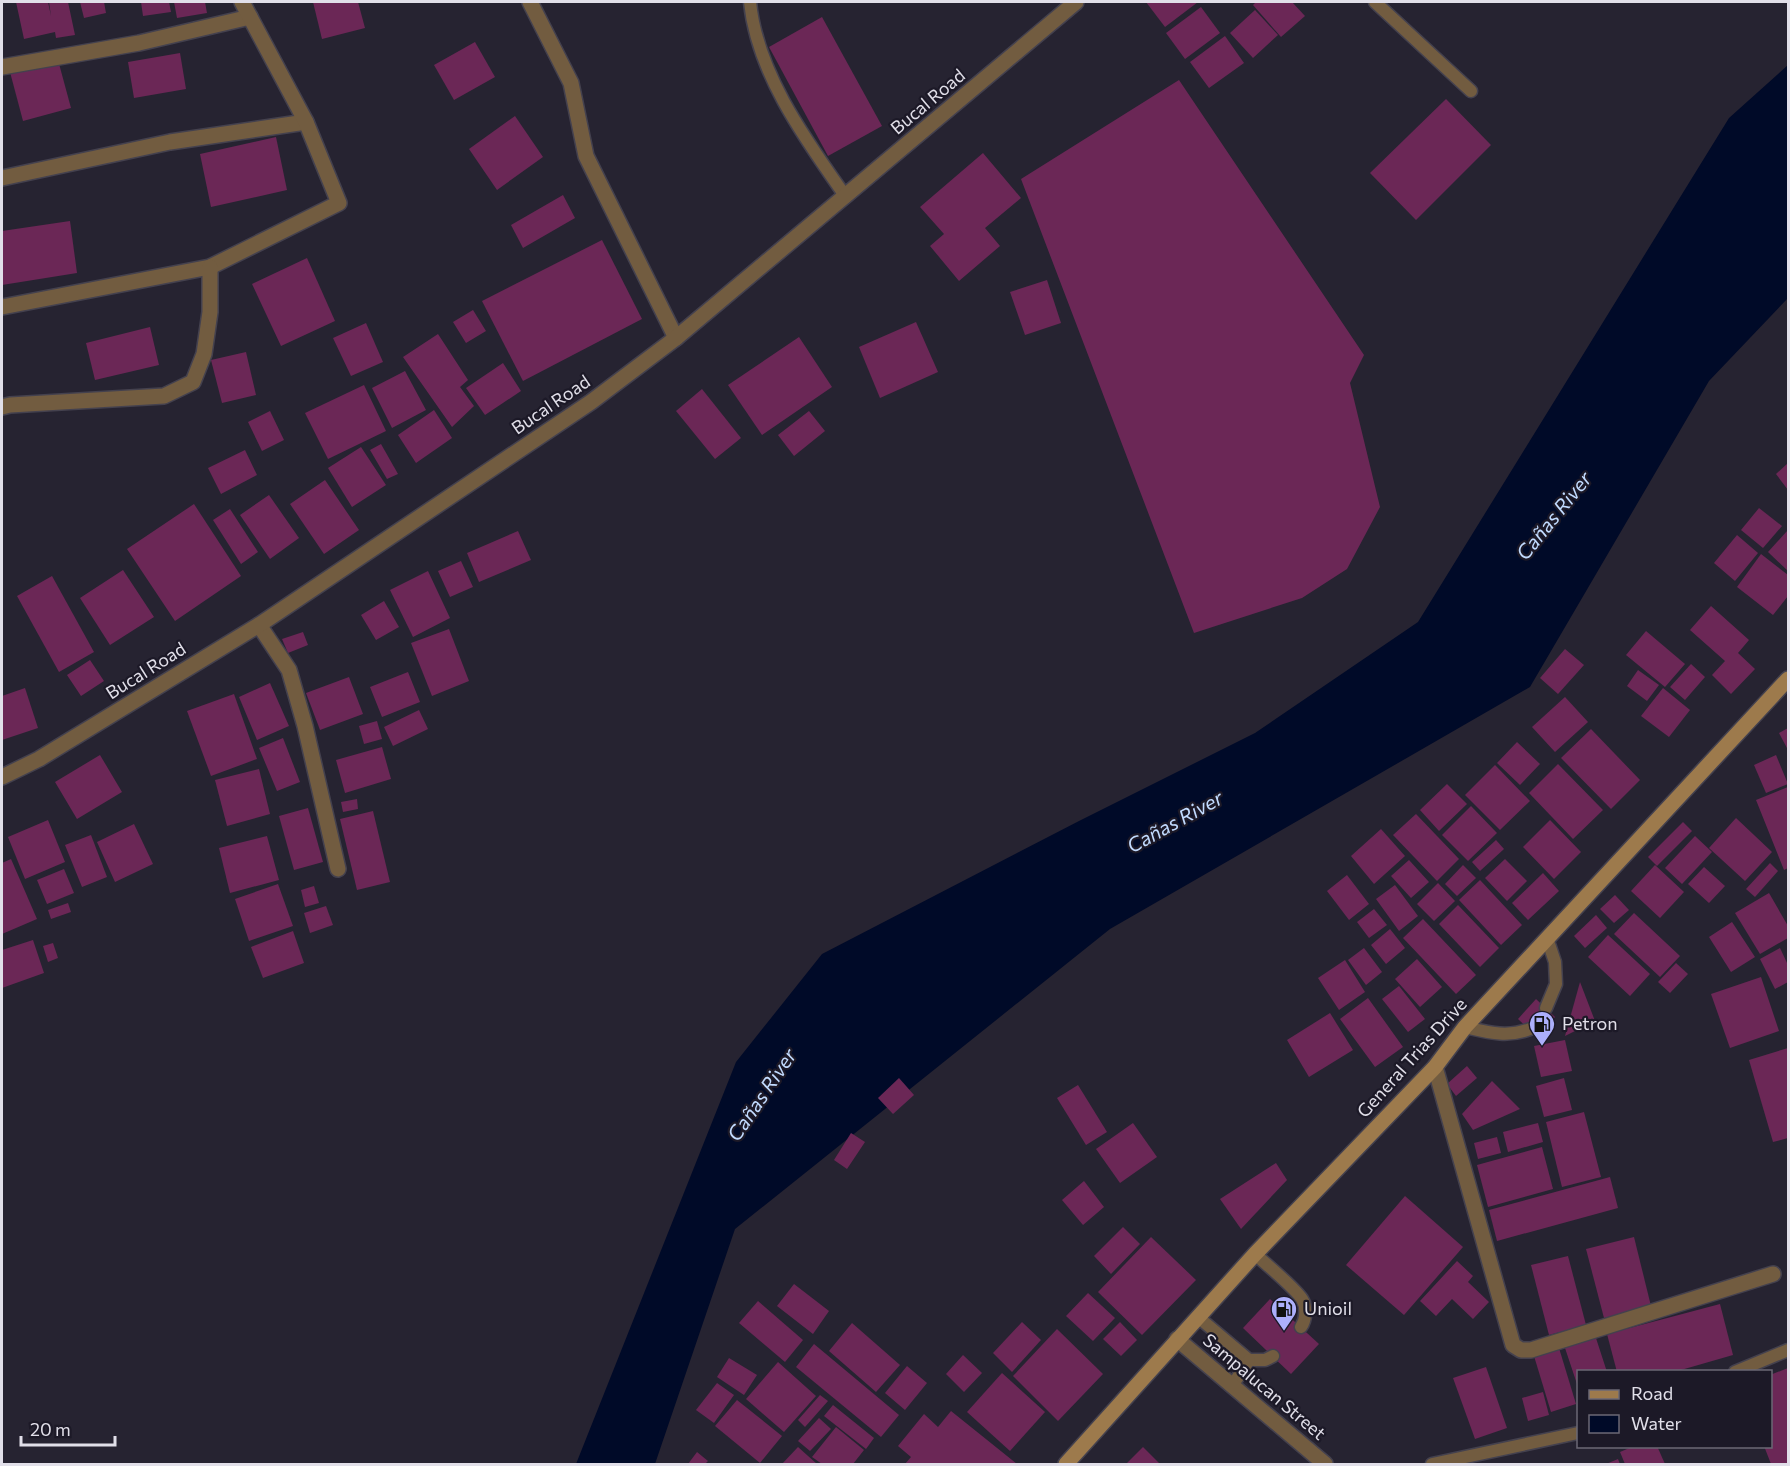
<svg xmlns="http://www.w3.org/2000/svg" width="1790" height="1466" font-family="Commissioner,sans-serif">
<rect width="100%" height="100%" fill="#262331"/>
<!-- water -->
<path fill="#000a28" d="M1788 65V298L1709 381 1530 687 1110 929 735 1229 655 1464H576L736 1062 822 954 1079 821 1255 733 1418 622 1729 118Z"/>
<!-- building -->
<g fill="#6b2756">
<path d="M16 2H48L51 16 49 2H68L75 35 56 38 55 32 24 39Z"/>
<path d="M80 2H104L106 13 84 18Z"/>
<path d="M141 2H169L171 12 143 16Z"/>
<path d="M174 2H205L207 13 177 18Z"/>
<path d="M313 2H358L365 28 322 39Z"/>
<path d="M1146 2H1198L1165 27Z"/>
<path d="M1256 2H1292L1305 16 1281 37 1253 5Z"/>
<path d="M1201 7 1220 33 1185 59 1166 33Z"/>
<path d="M1255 10 1278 35 1253 58 1230 33Z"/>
<path d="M822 17 882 126 828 156 769 47Z"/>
<path d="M1225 36 1244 63 1209 88 1190 62Z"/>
<path d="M475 42 495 77 454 100 434 65Z"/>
<path d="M180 53 186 89 134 98 128 62Z"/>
<path d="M58 60 71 108 23 121 10 72Z"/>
<path d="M1179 80 1364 355 1350 383 1380 507 1347 569 1302 598 1194 633 1021 179Z"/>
<path d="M1446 99 1491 145 1416 220 1370 173Z"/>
<path d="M515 116 543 157 497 190 469 149Z"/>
<path d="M276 137 287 190 211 207 200 154Z"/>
<path d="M983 153 1021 198 985 228 1000 246 959 281 930 246 944 234 920 207Z"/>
<path d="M563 195 575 218 523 248 511 225Z"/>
<path d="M70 221 77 273 2 285V231Z"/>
<path d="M602 240 642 319 523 381 482 301Z"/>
<path d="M307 258 335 321 281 346 252 284Z"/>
<path d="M1047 280 1061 323 1025 335 1010 292Z"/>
<path d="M473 310 486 331 466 343 453 322Z"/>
<path d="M916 322 938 372 880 398 859 347Z"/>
<path d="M366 323 383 362 351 376 333 338Z"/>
<path d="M150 327 159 365 95 380 86 343Z"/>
<path d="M438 334 468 380 460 387 474 406 452 427 403 357Z"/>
<path d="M799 337 832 387 762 435 728 385Z"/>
<path d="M246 352 256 395 222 403 211 360Z"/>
<path d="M503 363 521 391 485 415 466 388Z"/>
<path d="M405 371 426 410 392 428 372 388Z"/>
<path d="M364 385 386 431 328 459 305 413Z"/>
<path d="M702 389 741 438 715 459 676 411Z"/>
<path d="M434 410 452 438 416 463 398 435Z"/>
<path d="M270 411 284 440 262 451 248 422Z"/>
<path d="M809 411 825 431 794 456 778 435Z"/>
<path d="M381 444 398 474 387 479 370 450Z"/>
<path d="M361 447 386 485 352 507 328 468Z"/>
<path d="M245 450 257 475 221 494 208 468Z"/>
<path d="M1788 463V490L1776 474Z"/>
<path d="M325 480 359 530 324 554 290 504Z"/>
<path d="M269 495 299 538 270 559 240 515Z"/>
<path d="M194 504 241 576 175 621 127 549Z"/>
<path d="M1759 508 1782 526 1763 548 1741 530Z"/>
<path d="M230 509 258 552 241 564 213 520Z"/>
<path d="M1788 530V571L1768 552Z"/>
<path d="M518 531 531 560 479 582 467 553Z"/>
<path d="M1737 535 1758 553 1735 581 1714 563Z"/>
<path d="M1761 554 1788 575V596L1773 615 1737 587Z"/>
<path d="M461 561 473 587 450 597 438 571Z"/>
<path d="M123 570 154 617 110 645 80 598Z"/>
<path d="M428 571 450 618 413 637 390 590Z"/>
<path d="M52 576 94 652 59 672 17 596Z"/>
<path d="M384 601 399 627 376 640 361 615Z"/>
<path d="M1711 606 1749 640 1738 653 1755 669 1731 694 1712 675 1725 661 1690 630Z"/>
<path d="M449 629 469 681 432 696 411 643Z"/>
<path d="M1646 631 1685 664 1665 687 1626 655Z"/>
<path d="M303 632 308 645 288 653 282 639Z"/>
<path d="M1565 649 1584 665 1558 694 1540 678Z"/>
<path d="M90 660 104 681 81 696 67 675Z"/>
<path d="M1691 664 1705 677 1685 700 1670 687Z"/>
<path d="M1638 670 1659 685 1647 701 1627 686Z"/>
<path d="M408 672 420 702 382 717 370 687Z"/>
<path d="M349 677 363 714 320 730 306 693Z"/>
<path d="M270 683 289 726 257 740 239 697Z"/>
<path d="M25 688 38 728 2 740V696Z"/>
<path d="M1663 688 1690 710 1669 737 1641 716Z"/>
<path d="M234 694 257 759 211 776 187 711Z"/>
<path d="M1565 697 1588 722 1555 752 1532 727Z"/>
<path d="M419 710 428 729 393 746 384 727Z"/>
<path d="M377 721 382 739 364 744 359 726Z"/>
<path d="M1788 728V750L1779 733Z"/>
<path d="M1591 729 1640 780 1611 809 1561 758Z"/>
<path d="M283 738 300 782 277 791 259 748Z"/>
<path d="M1517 742 1540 764 1520 785 1497 763Z"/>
<path d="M382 747 391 779 345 793 336 760Z"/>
<path d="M100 755 122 792 77 819 55 782Z"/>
<path d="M1776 755 1788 784 1766 793 1754 765Z"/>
<path d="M1558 764 1603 810 1573 839 1529 793Z"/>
<path d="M1495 765 1530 801 1500 830 1465 795Z"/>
<path d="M259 769 270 814 227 826 215 780Z"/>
<path d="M1447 784 1467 804 1439 831 1420 810Z"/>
<path d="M1788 787V868L1784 870 1756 800Z"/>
<path d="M357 799 358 809 343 812 341 802Z"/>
<path d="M1471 806 1497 833 1468 861 1442 835Z"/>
<path d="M308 808 323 862 294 870 279 816Z"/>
<path d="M373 811 390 882 357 890 340 819Z"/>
<path d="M1416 814 1459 859 1437 881 1393 835Z"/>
<path d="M1736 818 1772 852 1745 881 1709 848Z"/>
<path d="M48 820 65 862 25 879 8 837Z"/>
<path d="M1550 820 1581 852 1554 879 1523 847Z"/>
<path d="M1683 822 1692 831 1657 866 1648 857Z"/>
<path d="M134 824 153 864 115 882 97 842Z"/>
<path d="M1381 829 1405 856 1374 884 1351 856Z"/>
<path d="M91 835 107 877 82 887 65 845Z"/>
<path d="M267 836 279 880 230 893 219 848Z"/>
<path d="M1695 836 1712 852 1682 884 1665 868Z"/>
<path d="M1496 840 1504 849 1480 871 1472 862Z"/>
<path d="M11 859 37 919 2 934V863Z"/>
<path d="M1505 859 1527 881 1507 901 1485 878Z"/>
<path d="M1409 860 1429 882 1411 898 1391 876Z"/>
<path d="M1770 863 1778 871 1755 897 1746 889Z"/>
<path d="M1463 865 1476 878 1457 896 1445 884Z"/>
<path d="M1655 865 1684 892 1660 918 1631 891Z"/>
<path d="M1704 867 1725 886 1709 903 1688 884Z"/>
<path d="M64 869 74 893 47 904 37 880Z"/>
<path d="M1543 873 1559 891 1528 920 1512 903Z"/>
<path d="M1347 875 1369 904 1349 920 1327 891Z"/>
<path d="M1480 880 1522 925 1501 945 1459 900Z"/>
<path d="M1438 883 1455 901 1434 921 1417 904Z"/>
<path d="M278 884 293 926 249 941 235 899Z"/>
<path d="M1395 885 1418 916 1399 931 1376 899Z"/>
<path d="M314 886 319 903 305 907 301 890Z"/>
<path d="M1769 893 1788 926V938L1760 954 1735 913Z"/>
<path d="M1615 895 1629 910 1614 923 1600 909Z"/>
<path d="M68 903 71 912 51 919 48 910Z"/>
<path d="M1458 905 1499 948 1480 967 1439 924Z"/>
<path d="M326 906 333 925 310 933 304 913Z"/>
<path d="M1374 909 1387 925 1369 938 1357 922Z"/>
<path d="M1634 913 1680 956 1660 977 1614 934Z"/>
<path d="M1596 915 1607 928 1585 948 1574 936Z"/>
<path d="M1423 919 1476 975 1456 994 1403 938Z"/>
<path d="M1732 922 1755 957 1731 972 1709 937Z"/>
<path d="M1390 929 1405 948 1386 964 1371 945Z"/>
<path d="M293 931 304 963 263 978 251 947Z"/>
<path d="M1608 935 1650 974 1630 996 1588 957Z"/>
<path d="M33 940 44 973 2 988V950Z"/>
<path d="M53 943 58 958 48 962 43 946Z"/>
<path d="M1364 948 1382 972 1366 985 1348 960Z"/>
<path d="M1780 948 1788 965V982L1775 989 1760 959Z"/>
<path d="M1417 959 1442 987 1420 1007 1395 979Z"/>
<path d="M1345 960 1365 992 1339 1010 1318 978Z"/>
<path d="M1676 963 1688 974 1670 993 1658 982Z"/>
<path d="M1761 977 1779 1031 1730 1048 1711 994Z"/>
<path d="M1580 982 1595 1021 1565 1036Z"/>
<path d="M1399 986 1425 1019 1408 1032 1382 999Z"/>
<path d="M1368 998 1403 1047 1375 1067 1340 1019Z"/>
<path d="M1536 999 1555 1017 1537 1037 1518 1019Z"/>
<path d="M1330 1013 1353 1050 1309 1077 1287 1040Z"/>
<path d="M1565 1040 1572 1071 1541 1077 1534 1046Z"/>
<path d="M1788 1048V1138L1773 1142 1749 1060Z"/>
<path d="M1467 1066 1477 1078 1456 1096 1447 1084Z"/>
<path d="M899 1078 914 1095 893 1114 878 1098Z"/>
<path d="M1564 1078 1572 1110 1544 1117 1536 1086Z"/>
<path d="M1492 1081 1520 1109 1473 1130 1462 1114Z"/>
<path d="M1078 1085 1107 1132 1086 1145 1057 1098Z"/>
<path d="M1584 1112 1601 1177 1562 1187 1546 1122Z"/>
<path d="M1133 1123 1157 1157 1120 1183 1096 1149Z"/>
<path d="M1538 1123 1543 1142 1508 1152 1503 1132Z"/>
<path d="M851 1133 865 1142 847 1169 834 1160Z"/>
<path d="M1497 1137 1501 1153 1478 1159 1474 1143Z"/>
<path d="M1542 1147 1553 1189 1488 1207 1477 1165Z"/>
<path d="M1276 1163 1287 1180 1241 1229 1220 1199Z"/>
<path d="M1610 1177 1618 1208 1497 1241 1489 1210Z"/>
<path d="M1084 1181 1104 1207 1083 1225 1062 1200Z"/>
<path d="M1405 1196 1463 1247 1404 1315 1346 1265Z"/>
<path d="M1123 1227 1140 1244 1111 1274 1094 1256Z"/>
<path d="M1151 1237 1196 1280 1142 1335 1098 1292Z"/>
<path d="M1634 1237 1651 1306 1604 1318 1586 1249Z"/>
<path d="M1568 1256 1586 1325 1549 1335 1531 1265Z"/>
<path d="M1457 1261 1473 1276 1468 1282 1489 1302 1473 1319 1452 1299 1436 1316 1420 1301Z"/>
<path d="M794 1284 829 1311 813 1334 777 1306Z"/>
<path d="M1088 1293 1115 1318 1093 1341 1066 1316Z"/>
<path d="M1270 1299 1319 1344 1291 1374 1243 1328Z"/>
<path d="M758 1301 803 1340 785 1362 739 1323Z"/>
<path d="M1720 1304 1733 1355 1674 1372H1617L1607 1334Z"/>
<path d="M1022 1322 1041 1340 1012 1372 993 1353Z"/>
<path d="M1120 1322 1137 1340 1121 1356 1103 1339Z"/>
<path d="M852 1323 900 1365 876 1392 829 1351Z"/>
<path d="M1057 1329 1103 1374 1058 1421 1013 1376Z"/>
<path d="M1595 1335 1607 1372H1578V1387L1564 1345Z"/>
<path d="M814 1344 899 1415 881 1437 796 1367Z"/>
<path d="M1559 1348 1576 1404 1551 1412 1534 1356Z"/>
<path d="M963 1355 982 1373 964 1392 946 1374Z"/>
<path d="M729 1358 757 1375 744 1395 717 1377Z"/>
<path d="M778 1362 816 1396 784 1432 746 1399Z"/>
<path d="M907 1366 927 1383 905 1410 885 1393Z"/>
<path d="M1486 1367 1507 1428 1475 1439 1453 1378Z"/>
<path d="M1788 1368V1464H1771L1764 1446H1770V1375Z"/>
<path d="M1002 1373 1045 1412 1010 1451 967 1412Z"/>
<path d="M717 1383 734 1395 714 1423 696 1410Z"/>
<path d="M1543 1392 1549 1415 1528 1421 1522 1398Z"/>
<path d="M820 1395 828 1401 805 1427 798 1420Z"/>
<path d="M737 1400 782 1436 760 1463 715 1426Z"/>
<path d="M833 1405 874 1438 866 1449 824 1416Z"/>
<path d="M951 1411 1017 1464H905L911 1457 898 1446 924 1414 938 1427Z"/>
<path d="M819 1418 831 1429 810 1451 798 1441Z"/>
<path d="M836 1427 864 1450 853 1464H822L812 1457Z"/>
<path d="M1634 1446H1657L1665 1464H1625L1620 1452Z"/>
<path d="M798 1447 817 1464H782Z"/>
<path d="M1143 1447 1160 1464H1126Z"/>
<path d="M697 1452 708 1461 705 1464H688Z"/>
<path d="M1618 1459 1620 1464H1606Z"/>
</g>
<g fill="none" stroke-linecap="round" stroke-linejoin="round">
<!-- service casing -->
<g stroke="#44414e" stroke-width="15">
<g id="service">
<path d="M750 2C757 73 805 139 846 197"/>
<path d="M1375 2 1471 91"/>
<path d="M1546 1008 1556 984 1555 962 1547 938"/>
<path d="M1465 1027C1487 1032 1507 1038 1530 1029"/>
<path d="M1255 1254C1267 1265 1294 1287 1302 1299 1307 1307 1306 1320 1301 1327"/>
<path d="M1198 1317 1249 1360H1265L1273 1356"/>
<path d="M1735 1372 1788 1350"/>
<path d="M1232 1386 1249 1360"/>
<path d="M1432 1464 1578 1433"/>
</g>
</g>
<!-- minor casing -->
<g stroke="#44414e" stroke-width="18">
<g id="minor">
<path d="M530 2 571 83 586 156 676 338"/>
<path d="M2 67 139 43 250 17"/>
<path d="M2 178 170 142 306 122"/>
<path d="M2 307 210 267 339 203 306 122 242 2"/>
<path d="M2 407 10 405 164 396 193 382 204 354 210 312V267"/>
<path d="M259 625 289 670 305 726 338 869"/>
<path d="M1435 1067 1513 1345 1521 1350H1531L1773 1274"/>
</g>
</g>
<!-- tertiary casing -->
<g stroke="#44414e" stroke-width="18">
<g id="tertiary">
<path d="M2 777 39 759 259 625 591 402 676 338 1076 2"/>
<path d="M1177 1339 1325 1464"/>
</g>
</g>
<!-- secondary casing -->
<g stroke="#44414e" stroke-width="18">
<path id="secondary" d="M1066 1464 1255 1254 1435 1067 1465 1027 1788 679"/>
</g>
<!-- service -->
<use href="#service" stroke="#725c40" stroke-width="12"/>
<!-- minor -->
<use href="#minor" stroke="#725c40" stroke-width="15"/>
<!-- tertiary -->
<use href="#tertiary" stroke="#725c40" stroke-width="15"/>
<!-- secondary -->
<use href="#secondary" stroke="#9d7a4c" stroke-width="15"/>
</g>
<!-- icons -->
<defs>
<g id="fuel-pin" transform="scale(1.35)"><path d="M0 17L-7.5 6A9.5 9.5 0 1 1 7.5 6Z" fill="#acaffb" stroke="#1c1927"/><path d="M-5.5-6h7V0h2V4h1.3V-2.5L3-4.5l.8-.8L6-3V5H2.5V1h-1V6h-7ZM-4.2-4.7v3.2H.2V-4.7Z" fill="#111"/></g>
</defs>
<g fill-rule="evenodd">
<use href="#fuel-pin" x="1542" y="1024"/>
<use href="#fuel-pin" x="1284" y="1309"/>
</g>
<g text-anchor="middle" stroke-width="4.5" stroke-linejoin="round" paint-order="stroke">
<!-- street labels -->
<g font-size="18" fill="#e1dfe9" stroke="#1c1927">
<text transform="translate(928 102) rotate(-40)" y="6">Bucal Road</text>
<text transform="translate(551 405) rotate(-34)" y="6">Bucal Road</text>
<text transform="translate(146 671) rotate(-32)" y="6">Bucal Road</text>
<text transform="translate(1412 1058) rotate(-48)" y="6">General Trias Drive</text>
<text transform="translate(1264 1387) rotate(40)" y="6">Sampalucan Street</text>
</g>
<!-- poi labels -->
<g font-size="18" fill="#e1dfe9" stroke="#1c1927" text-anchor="start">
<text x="1562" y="1030">Petron</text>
<text x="1304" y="1315">Unioil</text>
</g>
<!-- water labels -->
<g font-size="20" font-style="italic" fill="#c2dbff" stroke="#1c1927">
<text transform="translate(1554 516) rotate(-51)" y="7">Cañas River</text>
<text transform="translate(1175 822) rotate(-29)" y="7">Cañas River</text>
<text transform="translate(762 1095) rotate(-56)" y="7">Cañas River</text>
</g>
</g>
<!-- border -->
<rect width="1790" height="1466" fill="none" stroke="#e1dfe9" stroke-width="6"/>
<!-- legend -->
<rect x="1577" y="1370" width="195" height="78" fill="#1c1927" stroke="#6b6875" stroke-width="1.5"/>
<rect x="1589" y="1390" width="30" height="9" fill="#9d7a4c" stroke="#6b6875" stroke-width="1.5"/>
<text x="1631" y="1400" font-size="18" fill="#e1dfe9">Road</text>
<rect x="1589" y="1415" width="30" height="18" fill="#000a28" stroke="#6b6875" stroke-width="1.5"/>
<text x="1631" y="1430" font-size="18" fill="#e1dfe9">Water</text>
<!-- scale -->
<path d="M21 1436v9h94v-9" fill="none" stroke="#e1dfe9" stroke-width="3"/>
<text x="30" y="1436" font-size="18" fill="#e1dfe9" stroke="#1c1927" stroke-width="4.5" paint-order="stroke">20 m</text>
</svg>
